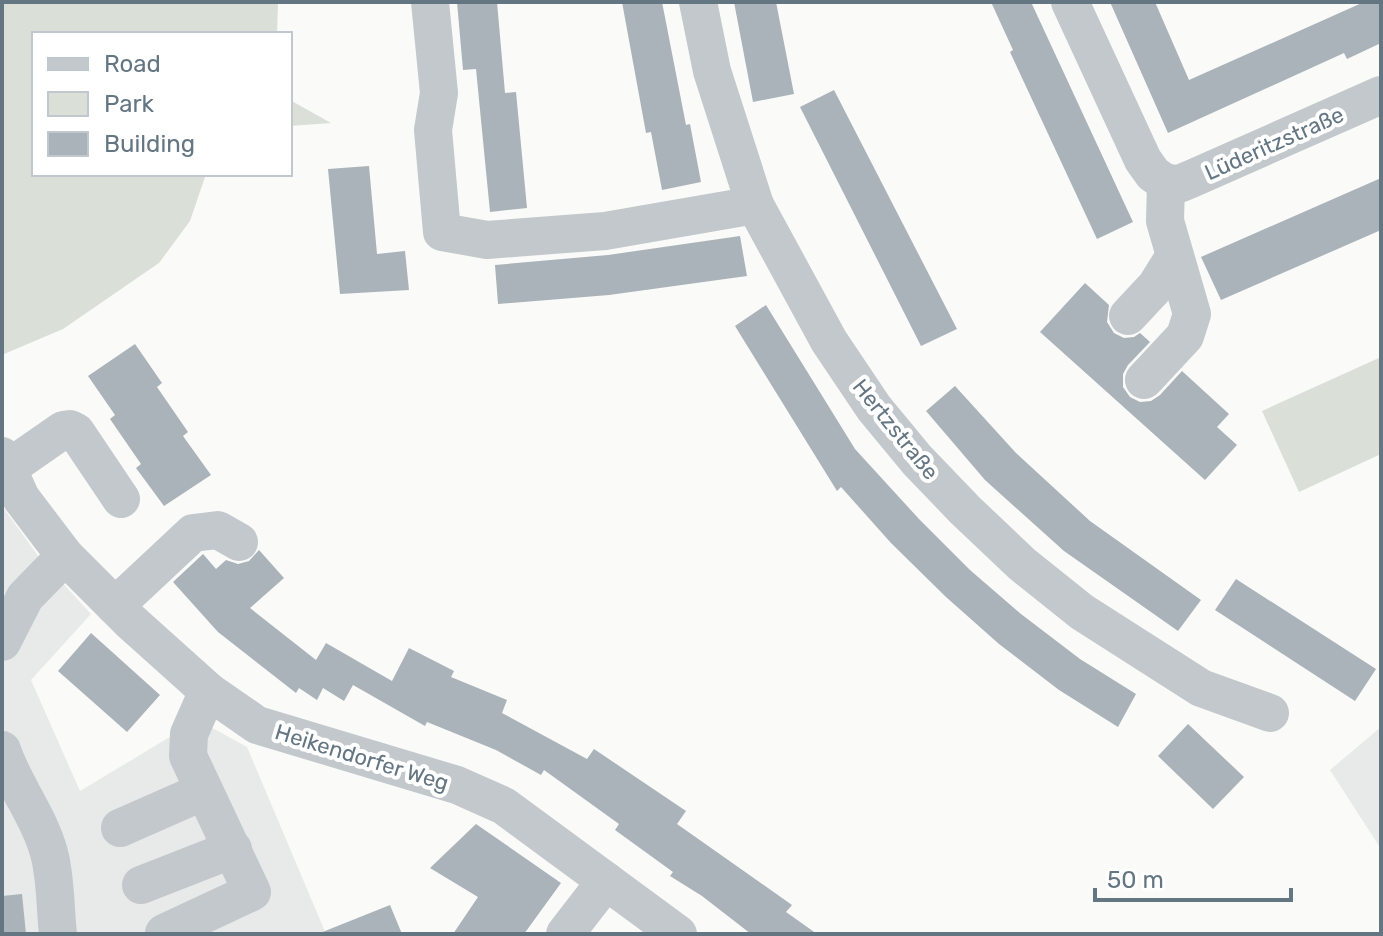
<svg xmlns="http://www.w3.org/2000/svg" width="1383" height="936" font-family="Rubik,sans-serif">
<rect width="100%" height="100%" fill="#fafaf8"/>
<!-- built -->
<g fill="#e8e9e9">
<path d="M2 506 39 557 91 614 31 680 80 791 198 720 247 747 326 934H2Z"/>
<path d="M1381 727V849L1330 770Z"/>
</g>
<!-- green -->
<g fill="#dadfd7">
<path d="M2 2H278L277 34H34V174H206L190 221 159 263 63 329 4 354 2 339Z"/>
<path d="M290 100 331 123 290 126Z"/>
<path d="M1381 357V454L1299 492 1262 411Z"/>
</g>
<!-- building -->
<g fill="#aab3b9">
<path d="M457 2H497L505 93 516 92 527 208 490 212 476 69 463 70Z"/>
<path d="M622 2H662L686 125 690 124 701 182 662 190 651 132 646 133Z"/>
<path d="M734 2H776L794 94 753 102Z"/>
<path d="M991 2H1031L1133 222 1097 239 1010 52 1013 50Z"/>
<path d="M1110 2H1155L1189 80 1364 2H1381V43L1347 59 1344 53 1168 133Z"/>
<path d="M834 90 957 329 921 346 800 107Z"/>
<path d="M369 166 377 254 405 251 409 290 340 294 328 169Z"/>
<path d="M1381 178V230L1221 300 1201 257Z"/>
<path d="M740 236 747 276 609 295 498 304 495 265 608 255Z"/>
<path d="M1085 283 1109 305 1107 322 1114 333 1124 338 1134 337 1140 333 1150 342 1128 365 1123 374V387L1130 397 1140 402 1151 401 1160 395 1182 371 1229 414 1217 427 1237 445 1205 480 1040 332Z"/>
<path d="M766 305 855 449 919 519 970 570 1021 614 1080 659 1136 694 1118 727 1059 690 999 644 946 597 891 543 841 487 837 491 735 326Z"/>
<path d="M135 344 162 383 157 387 188 432 183 436 211 475 164 506 136 468 141 464 110 419 115 415 88 376Z"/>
<path d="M955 386 1016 453 1090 521 1201 600 1178 631 1064 551 985 480 926 411Z"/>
<path d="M259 550 284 578 250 608 316 660 326 643 392 681 409 648 454 671 451 677 507 700 502 713 587 759 594 749 686 811 677 824 792 905 786 912 817 934H751L702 896 670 876 673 872 615 830 619 824 544 770 541 775 496 750 427 722 425 726 353 685 344 701 323 688 317 700 299 688 296 693 218 632 173 582 203 554 216 569 226 560 238 564 249 561Z"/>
<path d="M1236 579 1376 669 1355 701 1215 610Z"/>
<path d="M91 633 160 695 127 732 58 671Z"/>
<path d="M1188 724 1244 777 1213 809 1158 756Z"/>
<path d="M476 824 561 883 524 934H453L478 897 430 868Z"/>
<path d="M22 894 26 934H2V896Z"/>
<path d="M390 905 402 934H321L320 933Z"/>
</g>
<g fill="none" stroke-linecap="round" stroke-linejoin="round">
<!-- minor -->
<g stroke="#c3c8cc" stroke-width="38">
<path d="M430 2 439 93 433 130 442 232 487 240 605 231 755 205"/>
<path d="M698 2 712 71 755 205 829 341 874 408 917 460 965 510 1022 564 1082 612 1201 688 1270 713"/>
<path d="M1070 2 1143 160 1153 174 1166 183"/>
<path d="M1166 183 1179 184 1191 179 1381 95"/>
<path d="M1128 316 1156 286 1174 257"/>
<path d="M1144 380 1185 336 1192 314 1165 221 1166 183"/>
<path d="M2 456 21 498 65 556 130 621 208 691 257 725 457 785 504 806 678 934"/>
<path d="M7 469 63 430 70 429 76 432 121 499"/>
<path d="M115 606 193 533 218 530 239 542"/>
<path d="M2 642 25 597 65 556"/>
<path d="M2 750C14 786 39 816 49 853 56 878 55 908 58 934"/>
<path d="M120 828 204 791"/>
<path d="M141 885 233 849"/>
<path d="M164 933 252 892 188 756 189 734 208 691"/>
<path d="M565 934 606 881"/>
</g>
</g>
<g text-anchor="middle" stroke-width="8" stroke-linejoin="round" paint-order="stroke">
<!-- street labels -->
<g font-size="22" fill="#657683" stroke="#fff">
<text transform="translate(1274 143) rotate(-24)" y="8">Lüderitzstraße</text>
<text transform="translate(896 429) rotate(51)" y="8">Hertzstraße</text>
<text transform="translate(362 757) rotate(17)" y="8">Heikendorfer Weg</text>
</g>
</g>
<!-- border -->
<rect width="1383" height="936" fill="none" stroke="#657683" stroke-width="8"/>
<!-- legend -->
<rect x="32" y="32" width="260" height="144" fill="#ffffff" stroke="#c1c8cd" stroke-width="2"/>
<rect x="48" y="58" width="40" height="12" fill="#c3c8cc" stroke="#c1c8cd" stroke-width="2"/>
<text x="104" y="72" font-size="24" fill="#657683">Road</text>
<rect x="48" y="92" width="40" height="24" fill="#dadfd7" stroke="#c1c8cd" stroke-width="2"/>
<text x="104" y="112" font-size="24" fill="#657683">Park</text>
<rect x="48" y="132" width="40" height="24" fill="#aab3b9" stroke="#c1c8cd" stroke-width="2"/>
<text x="104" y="152" font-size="24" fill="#657683">Building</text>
<!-- scale -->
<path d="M1095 888v12h196v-12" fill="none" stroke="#657683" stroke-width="4"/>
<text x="1107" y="888" font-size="24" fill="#657683" stroke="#ffffff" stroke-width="6" paint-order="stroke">50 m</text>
</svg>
